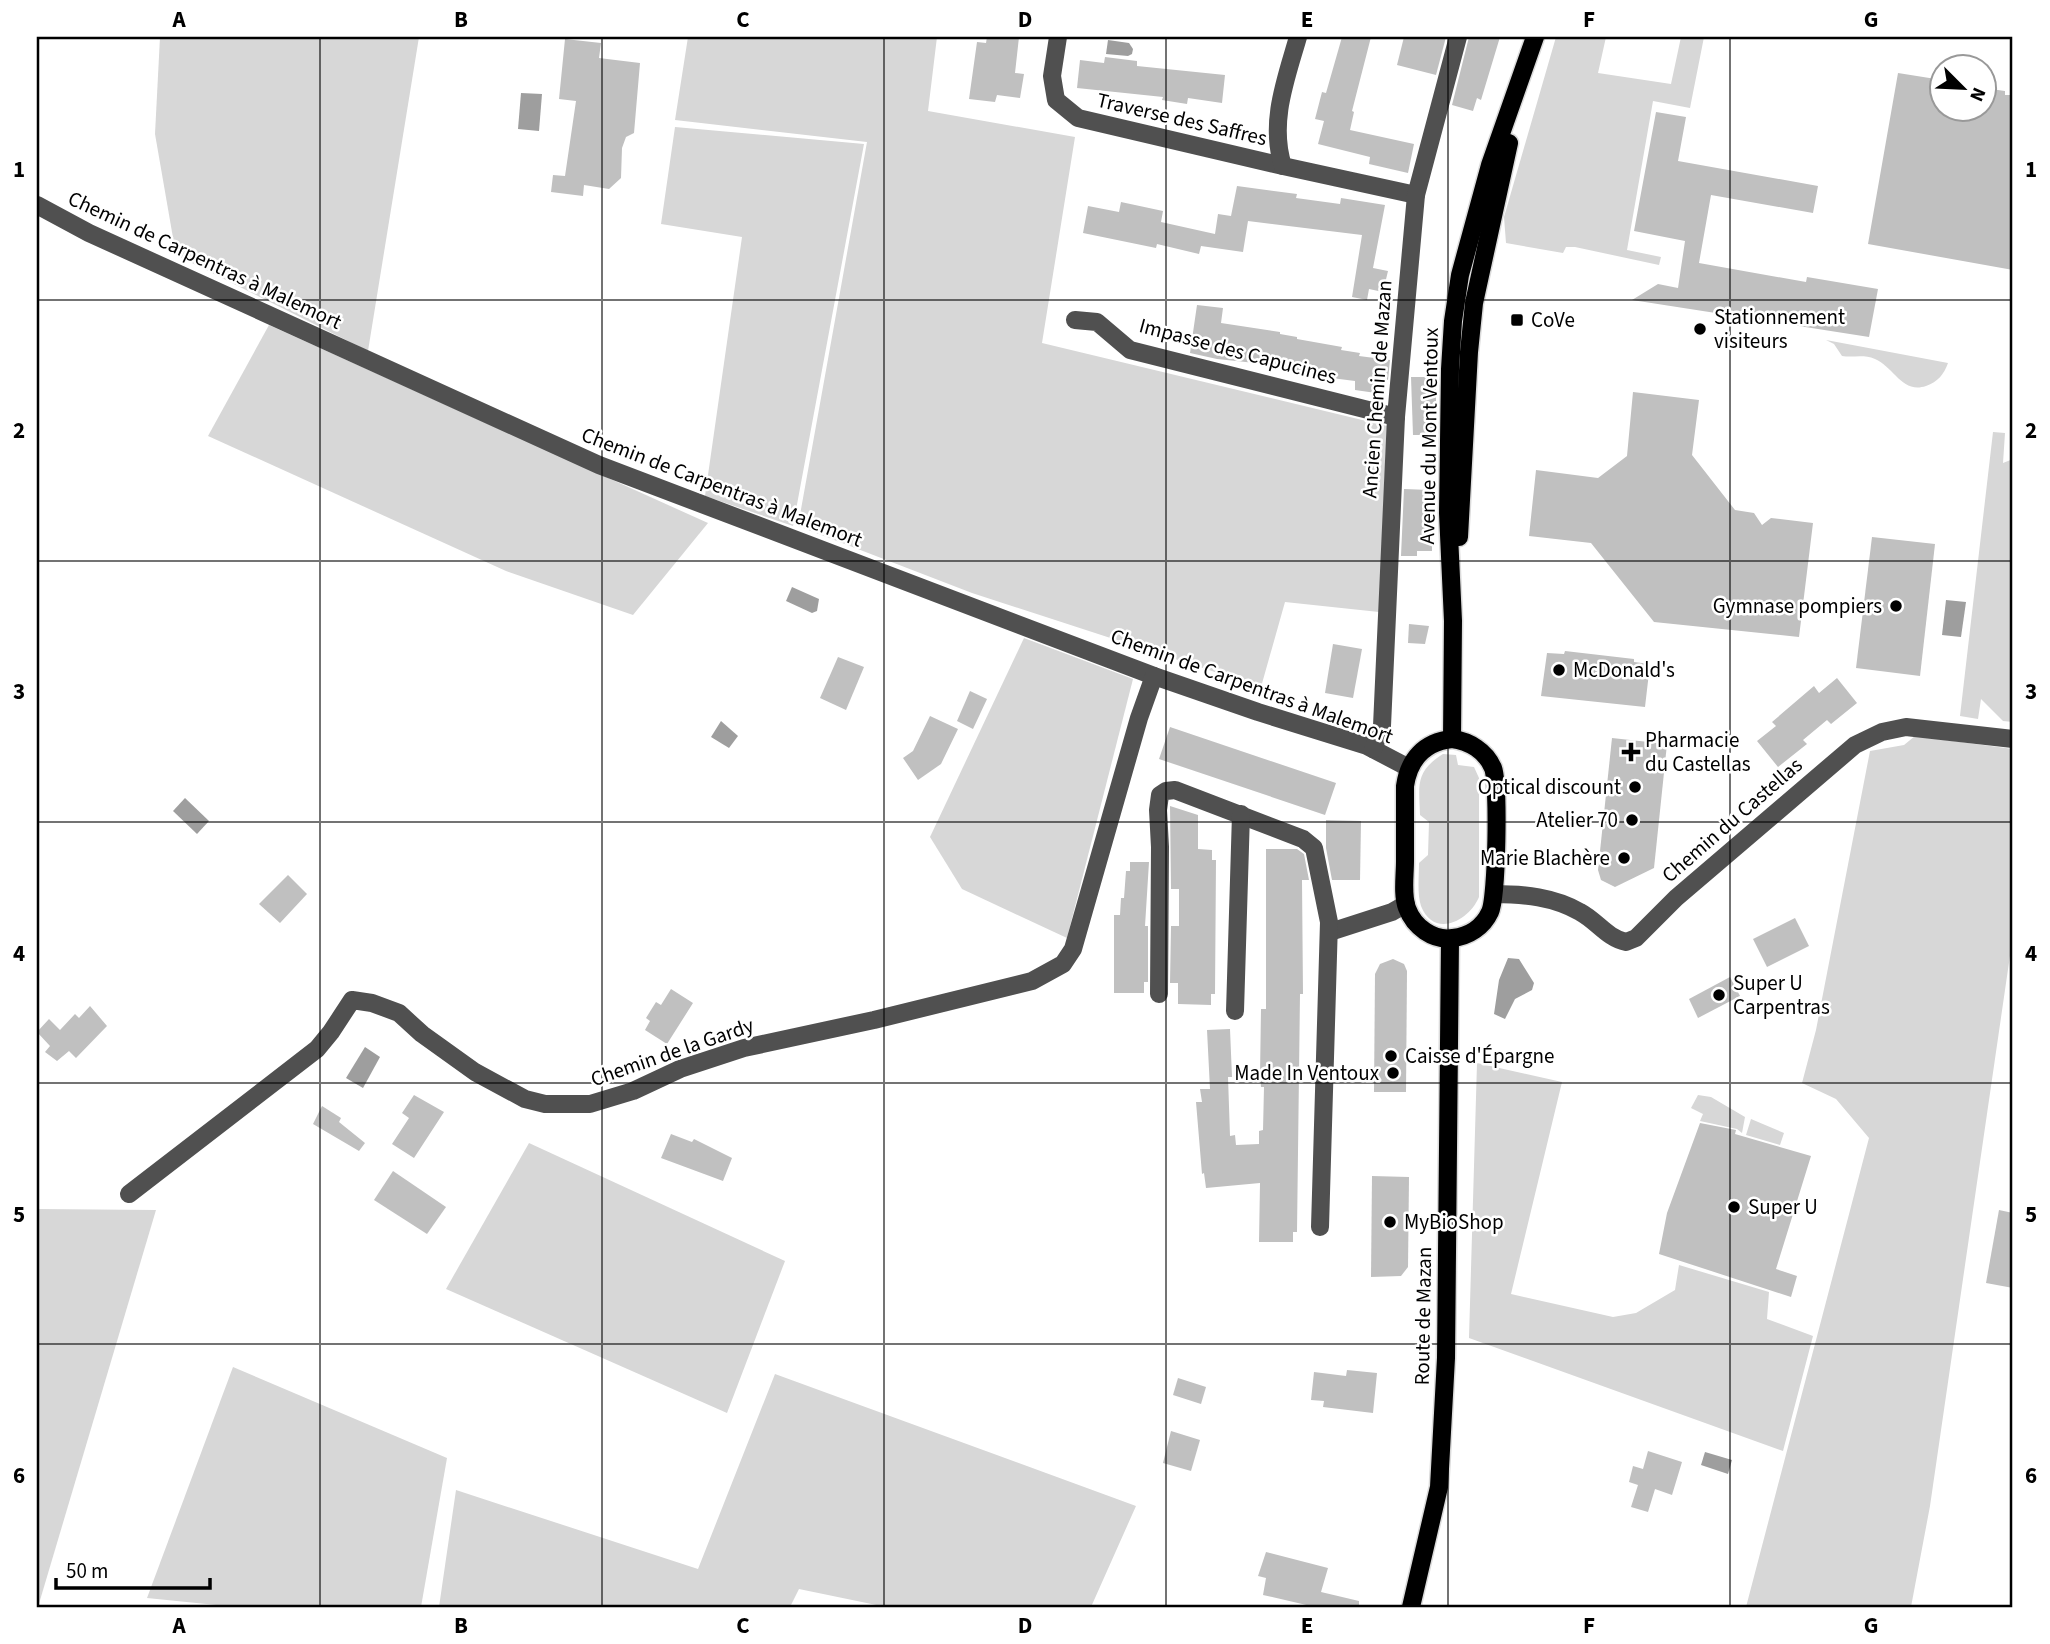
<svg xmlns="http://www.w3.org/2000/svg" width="2050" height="1644" font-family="'Source Sans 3',sans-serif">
<rect width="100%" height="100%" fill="#fff"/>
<!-- green -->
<g fill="#d7d7d7">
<path d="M160 37H419L368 351 176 255 155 134Z"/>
<path d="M688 37H937L928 111 1075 137 1042 343 1387 426 1379 612 1285 602 1261 687 972 593 798 526 867 142 675 120Z"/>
<path d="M1556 37H1606L1598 73 1671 84 1681 37H1704L1690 108 1653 101 1627 250 1661 257 1659 265 1575 247H1566L1563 253 1506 243 1504 217Z"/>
<path d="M675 127 864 144 793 526 705 496 742 237 661 224Z"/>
<path d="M269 325 708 523 633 615 506 571 208 436Z"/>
<path d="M1826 340 1948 363C1944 374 1938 382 1926 386 1902 394 1894 367 1875 359 1863 354 1853 358 1842 356L1834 344Z"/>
<path d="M1993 432 2005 433 2003 463 2013 459V722L2003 721 1981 699 1978 719 1960 716Z"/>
<path d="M1024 638 1133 679 1067 938 962 889 930 837Z"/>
<path d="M1915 736 2013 749V935L1930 1506 1911 1607H1746L1869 1138 1836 1099 1802 1083 1816 1030 1870 751 1904 745Z"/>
<path d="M1443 754 1456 755 1458 765 1474 767 1479 778V897C1469 921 1434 939 1421 906 1417 894 1419 876 1419 863L1428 855 1429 822 1420 815C1419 784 1415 772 1443 754Z"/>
<path d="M1477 1063 1562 1082 1511 1294 1613 1317 1636 1313 1675 1290 1679 1265 1769 1292 1767 1319 1813 1336 1783 1451 1469 1338Z"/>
<path d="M1698 1095 1711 1097 1745 1117 1742 1133 1737 1129 1700 1121 1703 1114 1691 1108Z"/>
<path d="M1751 1119 1784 1133 1780 1145 1746 1135Z"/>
<path d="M529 1143 785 1261 727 1413 446 1289Z"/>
<path d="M37 1209 156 1210 38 1607H37Z"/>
<path d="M233 1367 447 1458 421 1607H236L147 1598Z"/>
<path d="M775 1374 1136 1506 1091 1607H886L799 1589 790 1607H439L456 1490 698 1569Z"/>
</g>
<!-- water -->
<g fill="#9e9e9e">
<path d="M1108 40 1129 43 1133 49 1132 54 1128 56 1106 54Z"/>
<path d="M521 93 542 94 539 131 518 129Z"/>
<path d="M792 587 819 599 817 611 812 613 786 601Z"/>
<path d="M1946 600 1966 602 1961 637 1942 635Z"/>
<path d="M721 721 738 736 729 748 711 737Z"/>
<path d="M185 798 209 821 197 834 173 811Z"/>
<path d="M1508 958 1519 959 1534 983 1532 990 1515 999 1505 1019 1494 1014 1499 980Z"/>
<path d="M365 1047 380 1057 363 1088 346 1078Z"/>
<path d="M1705 1452 1732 1460 1728 1474 1701 1465Z"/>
</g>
<!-- building -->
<g fill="#c0c0c0">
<path d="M987 37H1019L1015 73 1024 74 1020 98 997 95 995 102 969 99 977 42 986 43Z"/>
<path d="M1342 37H1371L1352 111 1354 112 1350 130 1414 144 1408 173 1369 164 1370 157 1318 144 1324 121 1315 119 1322 92 1326 93Z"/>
<path d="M1404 37H1446L1436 75 1397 65Z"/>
<path d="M1469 37H1500L1481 100 1477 98 1473 111 1452 105Z"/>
<path d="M565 39 601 43 599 58 640 63 634 133 626 137 622 148 621 178 609 189 584 185 583 196 551 192 553 175 565 176 576 101 559 99Z"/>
<path d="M1105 57 1137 61V66L1225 75 1222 103 1188 98 1187 104 1162 100 1163 97 1077 88 1080 60 1104 63Z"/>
<path d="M1898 73 1942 80 1937 108H1984V88L2005 91V95H2013V270L1868 244Z"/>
<path d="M1656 112 1686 117 1678 161 1818 186 1813 213 1711 195 1699 263 1806 282 1807 277 1878 289 1869 337 1632 300 1658 284 1678 288 1685 241 1634 231Z"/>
<path d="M1237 186 1297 194 1296 198 1340 204 1341 198 1385 205 1373 268 1388 271 1383 292 1369 289 1367 300 1352 297 1362 235 1248 221 1243 252 1201 246 1199 254 1157 244 1156 248 1083 233 1088 206 1119 212 1121 202 1163 211 1161 222 1215 234 1218 214 1231 216Z"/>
<path d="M1197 305 1223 308 1221 323 1280 332V334L1297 337V339L1342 347 1341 350 1360 353 1359 356 1390 360 1388 380 1378 378 1376 393 1355 390V381L1292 373 1293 367 1217 359 1190 353Z"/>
<path d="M1411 377H1436V435H1413Z"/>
<path d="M1633 392 1699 400 1692 455 1735 510 1754 513 1762 525 1771 518 1813 523 1799 637 1654 622 1591 543 1529 536 1536 470 1598 478 1627 456Z"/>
<path d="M1404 489 1430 490 1427 534H1432V551H1417V556H1401Z"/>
<path d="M1872 537 1935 544 1920 676 1856 668Z"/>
<path d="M1409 624 1429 626 1425 644 1408 643Z"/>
<path d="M1333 644 1362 649 1353 698 1325 693Z"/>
<path d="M1565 651 1634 659V662L1650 664 1645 707 1541 696 1547 653 1564 654Z"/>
<path d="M838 657 864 667 846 710 820 698Z"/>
<path d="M1837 678 1857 703 1831 724 1827 720 1803 740 1807 744 1778 767 1757 741 1776 726 1772 722 1814 686 1819 693Z"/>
<path d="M970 691 987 699 973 729 957 721Z"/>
<path d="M930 716 958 729 941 764 918 780 903 758 913 751Z"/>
<path d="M1170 727 1336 783 1325 815 1159 759Z"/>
<path d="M1612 738 1667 744 1654 868 1615 887 1601 880 1598 870Z"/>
<path d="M1170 806 1198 815V849L1212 850V860H1216L1215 994H1211V1005L1178 1004V983H1170L1171 926H1179V889H1171Z"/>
<path d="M1326 820 1361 821 1360 880H1332L1326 848Z"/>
<path d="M1266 849H1297L1304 854 1309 880H1302L1303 994H1300L1297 1232H1293V1242H1259L1260 1183 1206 1188 1204 1173 1202 1174 1196 1102H1202L1200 1089H1210L1207 1030 1230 1029 1232 1077H1228L1230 1136 1235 1135 1236 1145 1259 1144V1131L1263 1130 1264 1087H1261L1260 1075 1261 1009H1266Z"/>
<path d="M1130 862H1149L1145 926H1148V982H1144V993H1114V915H1120L1121 898H1124L1126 871H1130Z"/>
<path d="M288 875 307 894 280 923 259 904Z"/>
<path d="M1795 918 1809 946 1767 967 1753 939Z"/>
<path d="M1393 959 1404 964 1407 971 1406 1092H1374L1375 974 1380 964Z"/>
<path d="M1730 977 1740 996 1698 1018 1689 999Z"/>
<path d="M671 989 693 1003 667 1044 645 1030 650 1021 646 1018 656 1002 661 1005Z"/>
<path d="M90 1006 107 1026 76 1058 69 1051 57 1061 45 1052 50 1046 37 1032 49 1019 60 1030 75 1014 79 1018Z"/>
<path d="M414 1095 444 1112 414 1158 392 1144 409 1118 402 1113Z"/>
<path d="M322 1106 341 1118 339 1122 365 1143 359 1151 313 1124Z"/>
<path d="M1700 1123 1736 1130 1735 1134 1811 1156 1776 1269 1797 1276 1791 1297 1659 1254 1667 1213Z"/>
<path d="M671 1134 692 1142 694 1139 732 1158 723 1181 661 1158Z"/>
<path d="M393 1171 446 1207 427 1234 374 1200Z"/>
<path d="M1372 1176 1409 1177 1408 1267 1401 1276 1371 1277Z"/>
<path d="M1999 1210 2013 1213V1288L1986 1283Z"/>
<path d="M1347 1370 1377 1373 1373 1413 1323 1407 1324 1401 1311 1400 1314 1372 1346 1376Z"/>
<path d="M1178 1378 1206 1387 1201 1404 1173 1395Z"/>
<path d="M1171 1431 1200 1440 1191 1471 1163 1463Z"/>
<path d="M1648 1451 1682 1462 1672 1495 1655 1489 1648 1512 1631 1507 1638 1485 1629 1482 1633 1466 1643 1469Z"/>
<path d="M1266 1552 1328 1568 1321 1592 1359 1601V1607H1315L1263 1595 1266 1578 1258 1576Z"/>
</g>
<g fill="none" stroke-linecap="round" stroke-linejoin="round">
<!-- major casing -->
<g stroke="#dbdbdb" stroke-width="21">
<g id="major">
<path d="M1459 537 1469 352 1474 303 1509 143"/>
<path d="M1452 739 1453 621 1448 513 1450 369 1453 321 1460 275 1490 165 1535 37"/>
<path d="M1452 739C1469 741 1486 751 1493 768 1499 784 1497 897 1490 912 1483 927 1469 936 1453 938 1433 941 1414 927 1407 908 1402 894 1405 876 1405 861 1405 836 1405 811 1405 786 1409 759 1424 742 1452 739Z"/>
<path d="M1411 1607 1439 1487 1446 1358 1450 939"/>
</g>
</g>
<!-- minor -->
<g stroke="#505050" stroke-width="18">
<path d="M1058 37 1052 76 1056 100 1078 118 1283 166"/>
<path d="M1298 37C1286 79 1269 122 1283 166L1416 195"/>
<path d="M37 205 89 233 599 465 1154 676 1258 712 1367 746 1409 768"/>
<path d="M1075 320 1097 322 1130 350 1396 417"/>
<path d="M1373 749 1382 726 1396 417 1416 195 1458 37"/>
<path d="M1494 894C1524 894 1554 897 1580 912 1597 921 1607 938 1626 942L1636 938 1676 898 1855 745 1882 732 1906 727 2013 739"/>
<path d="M1330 932 1392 912 1406 904"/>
<path d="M1159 994 1160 847 1158 810 1160 795 1166 791 1175 790 1303 839 1314 848 1329 922 1320 1227"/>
<path d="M1235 1011 1241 814"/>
<path d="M129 1194 317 1049 331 1032 352 1000 372 1003 399 1013 422 1034 475 1072 525 1099 545 1104H590L633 1091 680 1069 744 1048 874 1020 1032 981 1063 964 1073 949 1139 718 1154 676"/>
</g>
<!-- major -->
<use href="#major" stroke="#000" stroke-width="18"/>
</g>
<!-- grid -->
<path fill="none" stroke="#000" stroke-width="2" stroke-opacity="0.55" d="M320 37V1607M602 37V1607M884 37V1607M1166 37V1607M1448 37V1607M1730 37V1607M37 300H2013M37 561H2013M37 822H2013M37 1083H2013M37 1344H2013"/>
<!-- markers -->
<g fill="#000" stroke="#fff" stroke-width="2.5">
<rect x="1510" y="313" width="14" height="14" rx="3.5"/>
<circle cx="1700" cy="329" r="7"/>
<circle cx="1896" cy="606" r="7"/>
<circle cx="1559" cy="670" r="7"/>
<path d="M1627.5 741.5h7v7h7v7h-7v7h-7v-7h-7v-7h7z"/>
<circle cx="1635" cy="787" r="7"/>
<circle cx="1632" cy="820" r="7"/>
<circle cx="1624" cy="858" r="7"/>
<circle cx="1719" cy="995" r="7"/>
<circle cx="1391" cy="1056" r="7"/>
<circle cx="1393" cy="1073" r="7"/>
<circle cx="1734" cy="1207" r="7"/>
<circle cx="1390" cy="1222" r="7"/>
</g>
<g text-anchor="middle" stroke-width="5" stroke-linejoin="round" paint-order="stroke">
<!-- street labels -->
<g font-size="21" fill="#000" stroke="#fff">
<text transform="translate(1182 119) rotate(13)" y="7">Traverse des Saffres</text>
<text transform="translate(205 260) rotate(25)" y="7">Chemin de Carpentras à Malemort</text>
<text transform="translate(1238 351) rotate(15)" y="7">Impasse des Capucines</text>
<text transform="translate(1377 389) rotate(-86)" y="7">Ancien Chemin de Mazan</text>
<text transform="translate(1429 436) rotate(-89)" y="7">Avenue du Mont Ventoux</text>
<text transform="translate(722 487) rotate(21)" y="7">Chemin de Carpentras à Malemort</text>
<text transform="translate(1252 686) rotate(20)" y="7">Chemin de Carpentras à Malemort</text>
<text transform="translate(1732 820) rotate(-41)" y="7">Chemin du Castellas</text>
<text transform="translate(672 1052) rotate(-19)" y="7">Chemin de la Gardy</text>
<text transform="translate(1423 1316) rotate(-89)" y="7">Route de Mazan</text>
</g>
<!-- poi labels -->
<g font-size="21" fill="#000" stroke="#fff" text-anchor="start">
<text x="1714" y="324">Stationnement<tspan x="1714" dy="24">visiteurs</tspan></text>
<text x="1531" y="327">CoVe</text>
<text x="1882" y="613" text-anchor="end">Gymnase pompiers</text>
<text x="1573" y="677">McDonald's</text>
<text x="1645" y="747">Pharmacie<tspan x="1645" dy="24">du Castellas</tspan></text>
<text x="1621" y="794" text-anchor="end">Optical discount</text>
<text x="1618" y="827" text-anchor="end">Atelier 70</text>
<text x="1610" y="865" text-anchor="end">Marie Blachère</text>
<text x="1733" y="990">Super U<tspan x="1733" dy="24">Carpentras</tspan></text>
<text x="1405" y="1063">Caisse d'Épargne</text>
<text x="1379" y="1080" text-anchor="end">Made In Ventoux</text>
<text x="1748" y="1214">Super U</text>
<text x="1404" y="1229">MyBioShop</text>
</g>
</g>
<!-- border -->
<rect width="2050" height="1644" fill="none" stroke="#ffffff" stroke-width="77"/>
<!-- north arrow -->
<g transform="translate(1963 88) rotate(114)"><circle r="33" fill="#ffffff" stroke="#999999" stroke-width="2"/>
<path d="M0-5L12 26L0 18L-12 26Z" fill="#000000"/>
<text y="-10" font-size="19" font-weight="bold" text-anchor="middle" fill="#000000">N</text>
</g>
<!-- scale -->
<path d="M56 1578v10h154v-10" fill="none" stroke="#000000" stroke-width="3.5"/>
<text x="66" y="1578" font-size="21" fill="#000000" stroke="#ffffff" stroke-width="5" paint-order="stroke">50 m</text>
<rect x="38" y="38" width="1973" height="1568" fill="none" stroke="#000" stroke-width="2.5"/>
<g font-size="23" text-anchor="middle" font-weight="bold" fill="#000">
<text x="179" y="27">A</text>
<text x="461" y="27">B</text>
<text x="743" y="27">C</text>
<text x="1025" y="27">D</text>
<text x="1307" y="27">E</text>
<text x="1589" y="27">F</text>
<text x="1871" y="27">G</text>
<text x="19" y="177">1</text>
<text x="2031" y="177">1</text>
<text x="19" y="438">2</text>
<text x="2031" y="438">2</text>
<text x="19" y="699">3</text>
<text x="2031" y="699">3</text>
<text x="19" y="961">4</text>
<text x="2031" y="961">4</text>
<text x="19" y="1222">5</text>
<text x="2031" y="1222">5</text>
<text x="19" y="1483">6</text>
<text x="2031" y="1483">6</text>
<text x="179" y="1633">A</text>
<text x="461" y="1633">B</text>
<text x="743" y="1633">C</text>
<text x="1025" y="1633">D</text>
<text x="1307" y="1633">E</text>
<text x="1589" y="1633">F</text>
<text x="1871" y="1633">G</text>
</g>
</svg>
